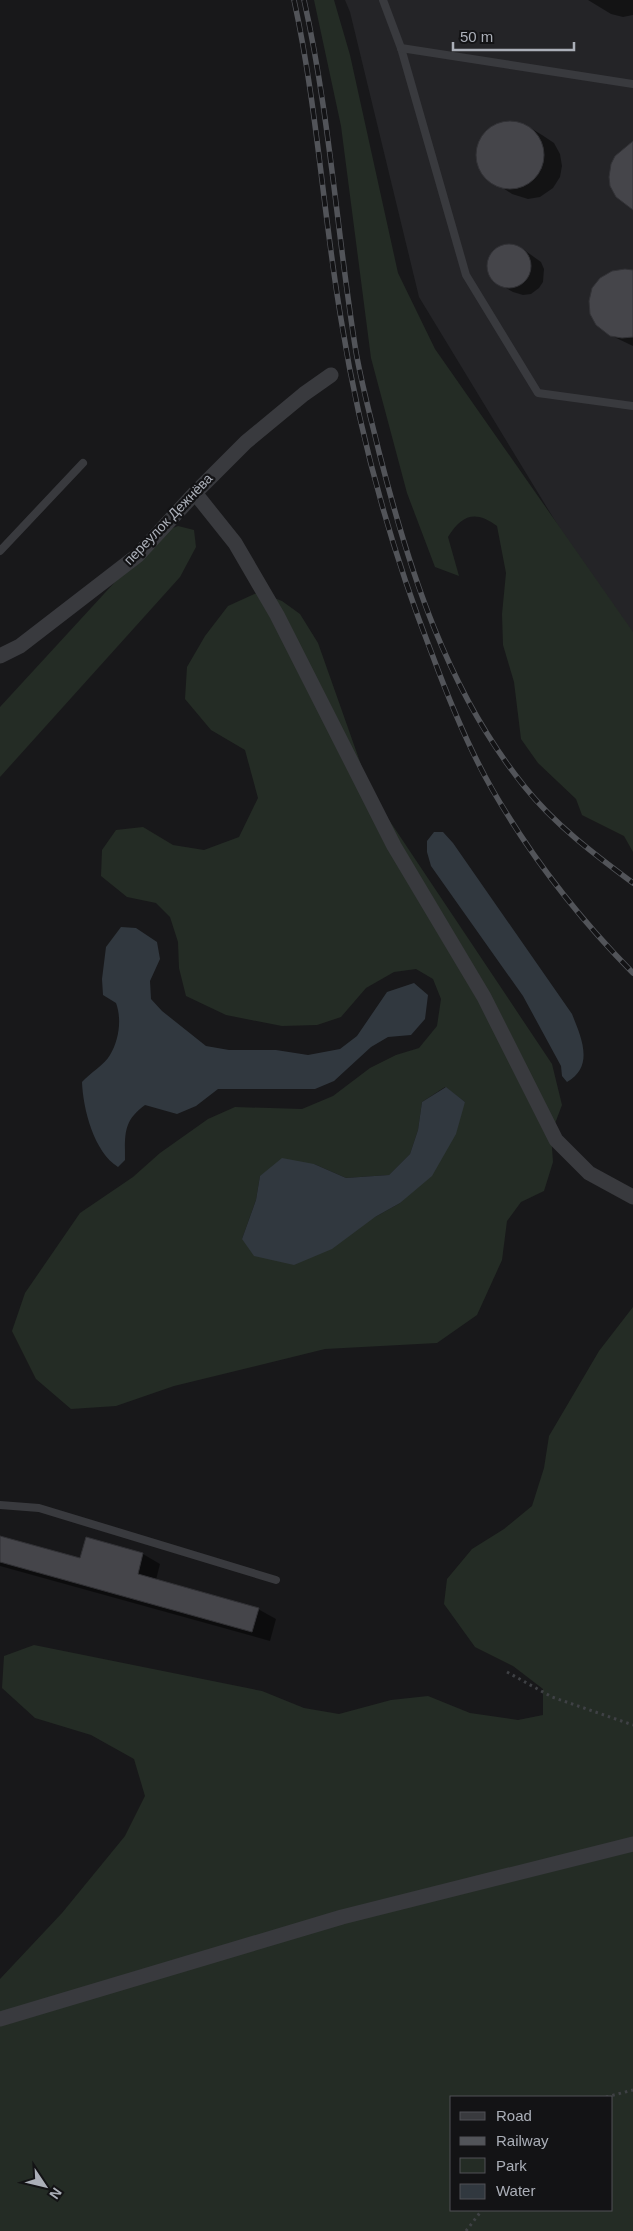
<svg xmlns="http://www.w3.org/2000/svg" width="633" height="2231" font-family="Arial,sans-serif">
<rect width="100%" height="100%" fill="#18181a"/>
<!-- built -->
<path fill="#242427" d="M345 0H633V649L419 297 350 12Z"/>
<!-- green -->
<g fill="#242c25" fill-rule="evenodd">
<path d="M314 0H334L350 55 398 273 435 349 633 632V852L624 836 582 815 576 799 538 763 521 739 514 682 503 645 502 614 506 573 497 526C475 510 462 515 448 537L459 576 435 567 407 493 371 358 341 126Z"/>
<path d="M178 526 194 530 196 547 180 577 0 777V707L160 533Z"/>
<path d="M259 592 282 601 300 614 318 643 371 793 552 1064 562 1105 551 1134 553 1162 544 1191 521 1202 507 1221 502 1260 477 1315 437 1343 325 1349 174 1386 116 1406 71 1409 36 1379 12 1331 25 1293 80 1213 133 1177 160 1153 208 1119 235 1107 302 1109 333 1096 370 1068 396 1055 419 1048 437 1026 441 999 433 979 416 969 394 972 366 988 341 1017 317 1025 282 1026 226 1015 186 996 179 968 178 942 170 917 156 903 127 897 101 876 102 850 116 830 143 827 173 845 204 850 239 837 258 798 245 750 211 730 185 699 187 667 205 636 228 606ZM445 1087 465 1102 400 1203 375 1217 242 1239 256 1200 260 1176 314 1164 346 1178 389 1175 410 1154 418 1130 422 1102Z"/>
<path d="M633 1307V2231H0V1979L62 1913 125 1836 145 1796 134 1759 91 1735 35 1718 2 1688 4 1656 34 1645 262 1691 304 1708 339 1714 391 1700 428 1696 470 1713 518 1720 543 1715V1689L513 1666 475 1647 444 1604 447 1579 472 1549 504 1529 532 1506 544 1468 549 1436 599 1351ZM452 2097H612V2210H452Z"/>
</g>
<!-- water -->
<g fill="#31383f">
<path d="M434 832H443L453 843 572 1014C581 1037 595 1066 567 1082L562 1076 561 1066 523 996 431 866 427 852V841Z"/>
<path d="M121 927 136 928 157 942 160 959 150 981 151 999 162 1011 206 1046 229 1050H276L308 1055 340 1049 357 1036 387 992 414 983 428 995 425 1019 411 1035 388 1037 371 1047 334 1081 315 1089H218L196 1106 177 1114 145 1105C123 1121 125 1134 125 1160L118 1167C94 1152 83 1109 82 1082 89 1074 105 1064 110 1055 119 1040 122 1019 116 1003L103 995 102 979 106 947Z"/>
<path d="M446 1087 465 1102 456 1134 432 1176 400 1203 375 1217 332 1249 294 1265 254 1256 242 1239 256 1200 260 1176 282 1158 314 1164 346 1178 389 1175 410 1154 418 1130 422 1102Z"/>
</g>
<!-- shadow -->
<g fill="#0007">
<path d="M588 0H633V15L623 17 611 14Z"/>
<path d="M512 121 524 124 542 135 554 143 560 154 562 166 560 177 553 188 540 197 528 199 512 194 484 175 478 164 477 152 480 140 488 130 499 123Z"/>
<path d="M505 245 520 247 541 262 544 269 543 282 539 288 531 294 523 295 513 292 499 284 489 272 488 261 492 254Z"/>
<path d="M633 273V346L610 335Z"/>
<path d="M0 1537 80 1559 86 1538 143 1554 160 1564 156 1580 258 1609 276 1619 270 1641 0 1566Z"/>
</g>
<!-- building -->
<g fill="#45454a" stroke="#323236">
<circle cx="510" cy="155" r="34"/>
<path d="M633 141V210L616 197 610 186 609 177 611 164 615 156Z"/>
<circle cx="509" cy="266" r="22"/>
<path d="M625 269 633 270V337L622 338 610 336 596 325 590 314 589 301 592 288 600 278 612 271Z"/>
<path d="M0 1536 80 1558 86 1537 143 1553 138 1574 259 1608 252 1632 0 1562Z"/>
</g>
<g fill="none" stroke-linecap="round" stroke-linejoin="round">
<!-- path -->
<g stroke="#3f4145" stroke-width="3" stroke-dasharray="2.5 4" stroke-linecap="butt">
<path d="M507 1672 552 1697 633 1725"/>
<path d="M606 2097 633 2090"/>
<path d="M466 2231 482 2210"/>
</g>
<!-- lane -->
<g stroke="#393a3e" stroke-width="8">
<path d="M383 0 401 48 466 275 538 393 633 406"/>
<path d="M401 48 633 84"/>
<path d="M0 551 83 463"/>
<path d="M0 1505 39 1508 276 1580"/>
</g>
<!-- street -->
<g stroke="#393a3e" stroke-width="15">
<path d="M195 493 235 543 277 615 394 846 484 997 556 1140 589 1173 633 1197"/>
<path d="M0 656 20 646 138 555 195 493 246 442 304 394 331 375"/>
<path d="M0 2019 342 1917 633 1844"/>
</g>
<!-- rail casing -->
<g stroke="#525459" stroke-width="5.5">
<g id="rail">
<path d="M294 0C317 105 323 213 341 319 359 433 390 546 432 654 449 700 468 747 492 789 531 857 578 917 633 973"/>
<path d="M304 0C330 116 337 235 356 352 362 386 371 419 379 452 409 570 447 690 524 786 554 824 594 854 633 883"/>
</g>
</g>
<!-- rail -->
<use href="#rail" stroke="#131315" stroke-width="4" stroke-dasharray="11" stroke-linecap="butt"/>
</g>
<g text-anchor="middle" stroke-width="4.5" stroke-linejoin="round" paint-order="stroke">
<!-- street labels -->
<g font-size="14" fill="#abafb8" stroke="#131315">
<text transform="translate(168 519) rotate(-46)" y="5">переулок Дежнёва</text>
</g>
</g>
<!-- legend -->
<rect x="450" y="2096" width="162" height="115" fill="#131315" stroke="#505156"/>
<rect x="460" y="2112" width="25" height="8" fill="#393a3e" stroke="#505156"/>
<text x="496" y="2121" font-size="15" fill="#abafb8">Road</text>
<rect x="460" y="2137" width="25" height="8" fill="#525459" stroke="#505156"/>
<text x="496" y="2146" font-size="15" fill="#abafb8">Railway</text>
<rect x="460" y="2158" width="25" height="15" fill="#242c25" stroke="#505156"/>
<text x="496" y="2171" font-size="15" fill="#abafb8">Park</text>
<rect x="460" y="2184" width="25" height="15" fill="#31383f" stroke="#505156"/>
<text x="496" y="2196" font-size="15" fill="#abafb8">Water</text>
<!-- north arrow -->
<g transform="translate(45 2186) rotate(125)" stroke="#131315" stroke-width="4" paint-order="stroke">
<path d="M0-4L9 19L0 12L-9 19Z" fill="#abafb8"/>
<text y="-8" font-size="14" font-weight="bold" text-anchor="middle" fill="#abafb8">N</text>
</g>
<!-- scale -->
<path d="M453 42v8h121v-8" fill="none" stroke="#abafb8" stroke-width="2.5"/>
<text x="460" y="42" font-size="15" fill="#abafb8" stroke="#131315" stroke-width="4" paint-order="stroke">50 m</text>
</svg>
